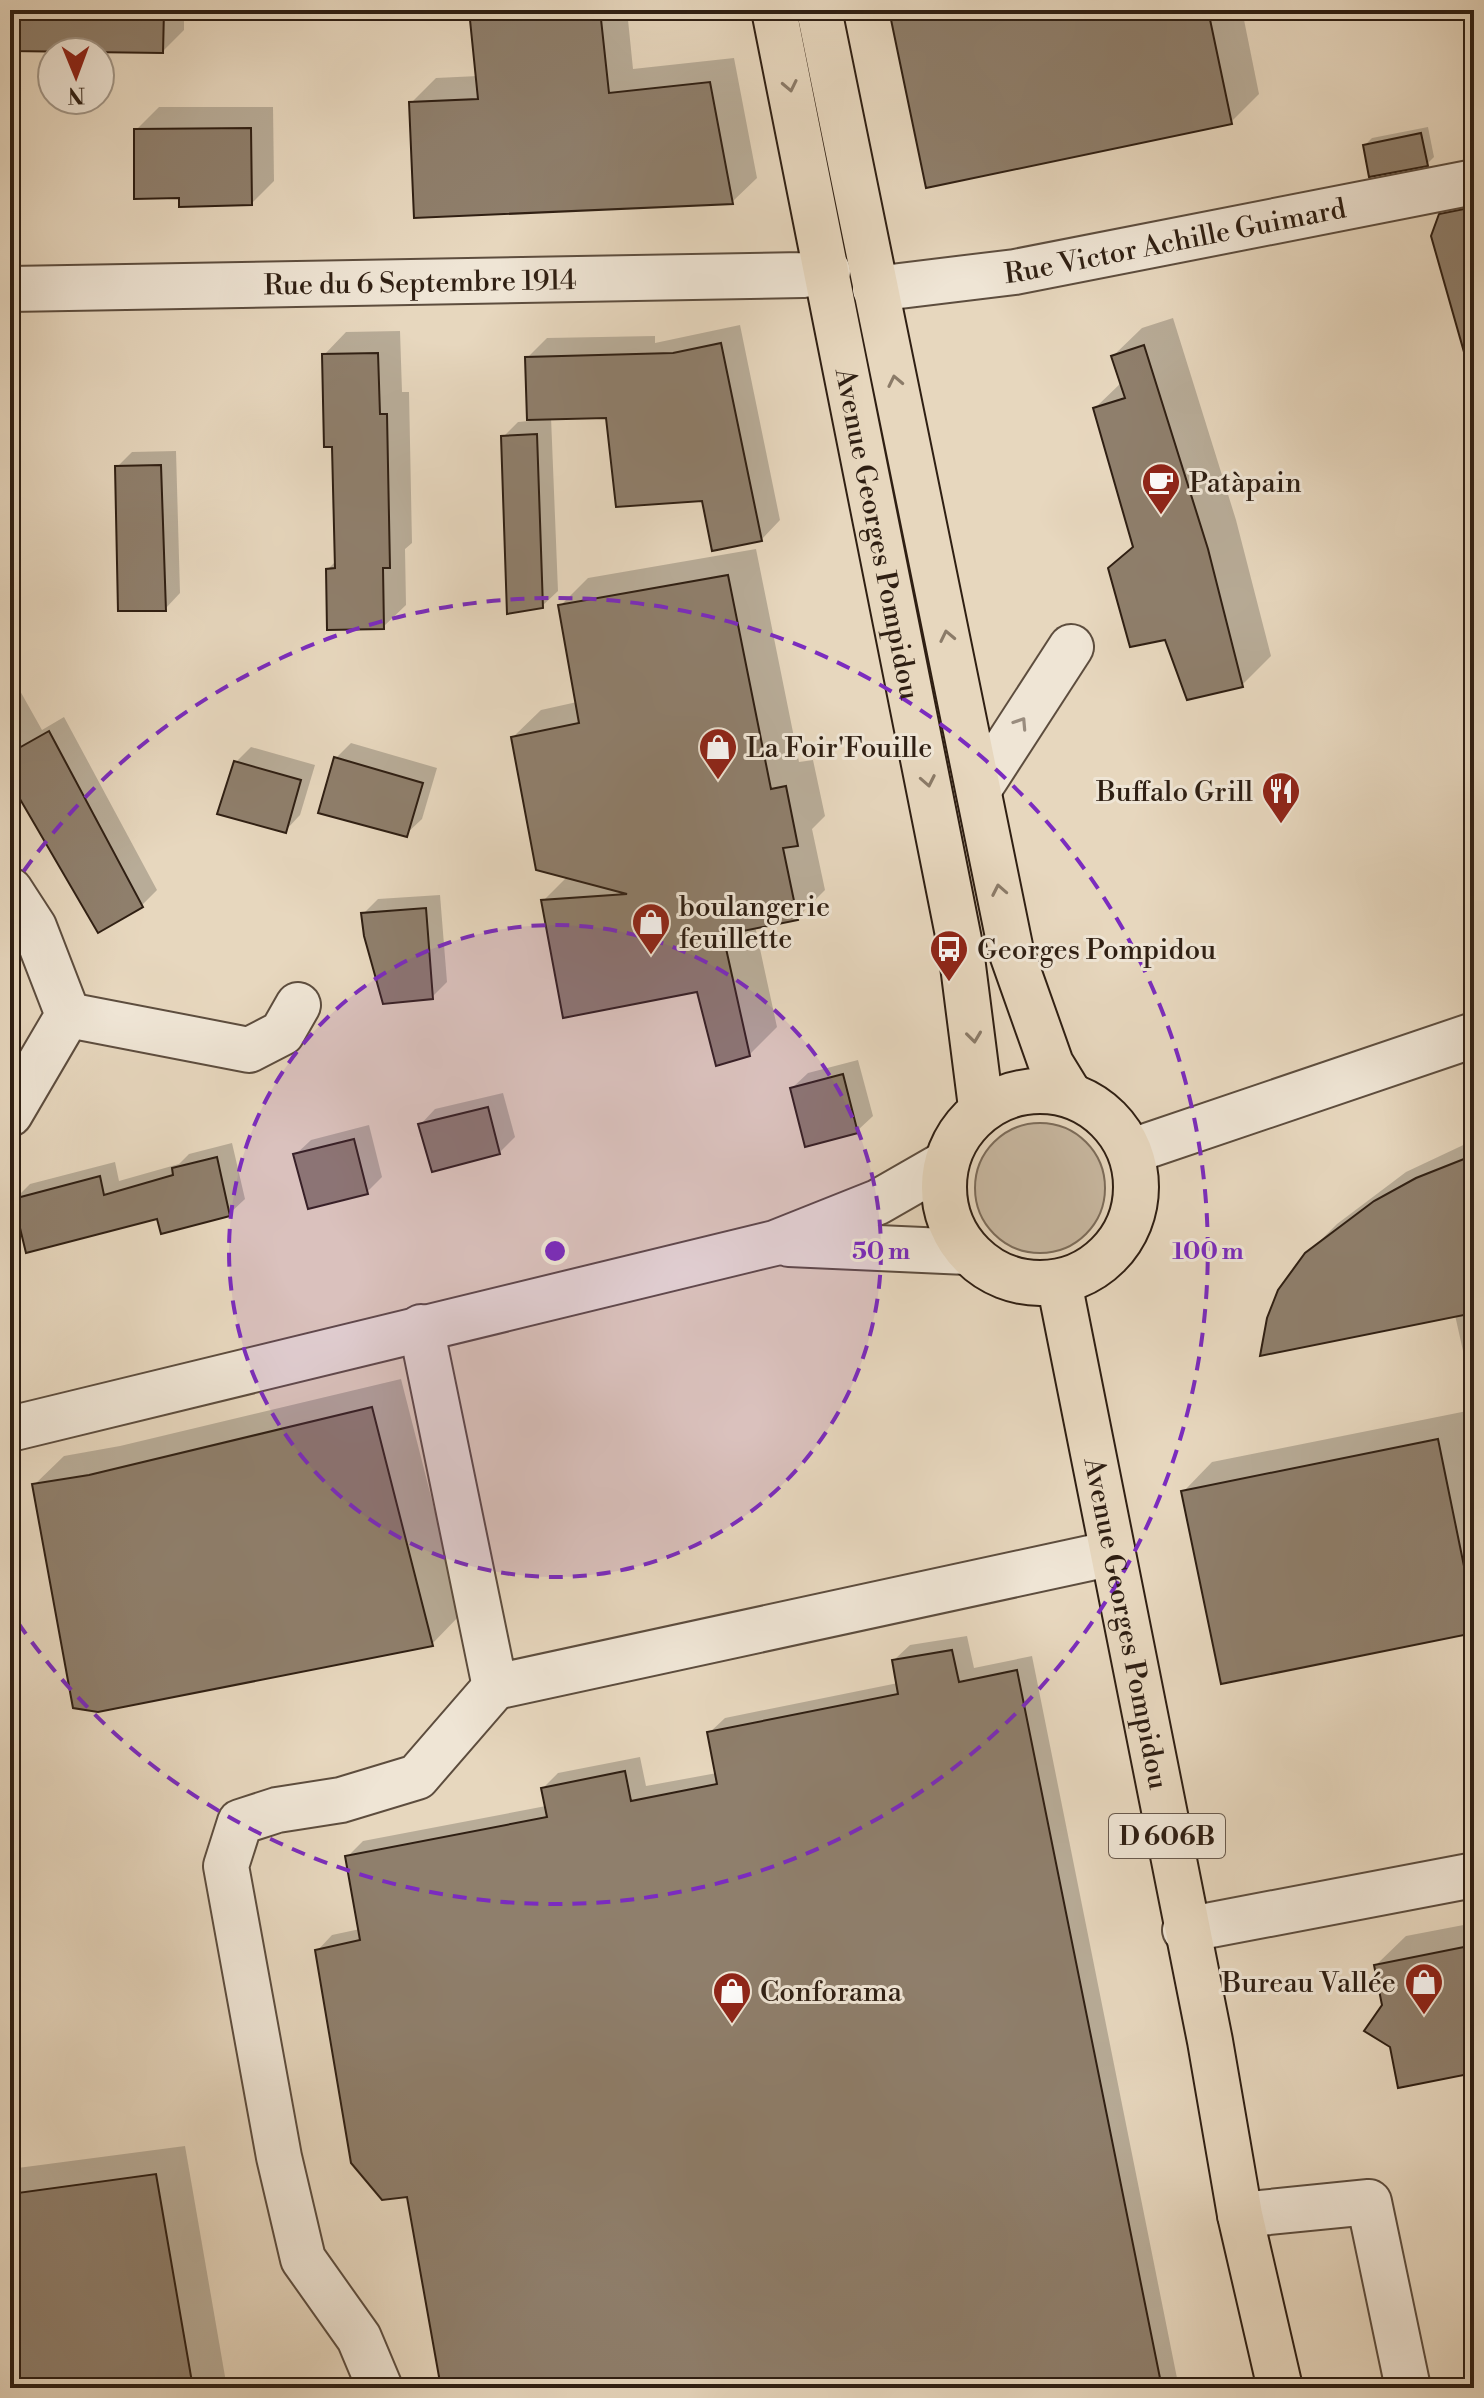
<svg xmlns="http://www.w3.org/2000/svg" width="1484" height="2398" font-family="'Libre Bodoni',serif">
<rect width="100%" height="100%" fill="#e7d7be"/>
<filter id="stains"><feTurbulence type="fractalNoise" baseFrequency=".0025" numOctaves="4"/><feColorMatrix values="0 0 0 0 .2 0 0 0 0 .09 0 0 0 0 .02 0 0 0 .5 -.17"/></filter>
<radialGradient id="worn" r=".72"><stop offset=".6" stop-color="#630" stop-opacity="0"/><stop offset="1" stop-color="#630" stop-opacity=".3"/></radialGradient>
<!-- green -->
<circle fill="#c8b8a1" stroke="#7c6c5a" stroke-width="2" cx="1040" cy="1188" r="65"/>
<!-- shadow -->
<g fill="#0003">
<path d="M10 10H184V30L163 51 10 49Z"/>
<path d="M471 10H627L633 69 734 58 757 178 732 202 411 103 436 78 478 76Z"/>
<path d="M891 10H1242L1259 94 1231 122Z"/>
<path d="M159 107H273L274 181 252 203 181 196 136 130Z"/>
<path d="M1428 127 1434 157 1427 164 1365 145 1372 138Z"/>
<path d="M1474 185V380L1433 236 1440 216Z"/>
<path d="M1173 318 1236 520 1271 656 1242 685 1166 637 1110 569 1134 545 1095 408 1122 382 1113 356 1142 328Z"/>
<path d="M740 325 780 520 761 540 703 499 608 416 551 417 558 591 542 606 503 437 518 422 529 421 527 358 547 338 655 336V343Z"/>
<path d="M400 331 402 392H409L412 543 405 549 406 605 383 627 328 569 337 560 334 445 324 355 346 332Z"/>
<path d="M176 451 180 593 165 609 117 467 132 452Z"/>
<path d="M756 549 799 762 813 760 825 816 812 829 825 890 797 918 755 926 777 1027 749 1055 699 990 543 901 568 876 513 737 541 710 577 702 560 606 588 578Z"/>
<path d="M10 673 42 730 64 717 157 890 142 905 99 930 10 779Z"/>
<path d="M351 743 437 768 422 819 406 834 336 758Z"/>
<path d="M251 747 315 765 300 815 285 831 236 762Z"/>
<path d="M440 895 447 982 432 997 364 913 378 899Z"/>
<path d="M858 1060 873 1116 857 1131 792 1088 808 1073Z"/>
<path d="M503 1093 515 1137 499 1153 420 1125 435 1109Z"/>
<path d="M369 1125 382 1177 367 1192 295 1155 311 1140Z"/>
<path d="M1474 1140V1349L1463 1351 1455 1315 1307 1254 1337 1224 1406 1172Z"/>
<path d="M232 1143 245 1199 229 1214 159 1216 15 1199 30 1184 115 1162 119 1181 179 1164 189 1154Z"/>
<path d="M401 1379 461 1614 432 1644 34 1485 64 1456 120 1446Z"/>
<path d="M1467 1411 1474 1446V1631L1183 1492 1212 1462Z"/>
<path d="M967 1636 974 1668 1032 1656 1179 2388H443L408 2194 317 1951 332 1935 360 1929 348 1856 363 1841 546 1806 543 1788 558 1773 640 1757 646 1786 717 1773 709 1733 725 1718 898 1683 894 1660 910 1645Z"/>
<path d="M1474 1923V2071L1384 2006 1376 1965 1406 1936Z"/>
<path d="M185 2146 227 2388H10V2169Z"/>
<path d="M387 2375 392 2388H311Z"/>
</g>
<!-- building -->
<g fill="#8f7f6c" stroke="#2f1f13" stroke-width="2">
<path d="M10 10H164L163 53 10 51Z"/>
<path d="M469 10H600L609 93 710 82 733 204 414 218 409 102 478 99Z"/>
<path d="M889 10H1208L1232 124 926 188Z"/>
<path d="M251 128 252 205 179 207V198L134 199V129Z"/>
<path d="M1421 133 1428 166 1369 177 1363 145Z"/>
<path d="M1474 207V350L1464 352 1431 236 1439 214Z"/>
<path d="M721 343 762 541 712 551 702 501 616 507 606 418 527 420 525 357 673 353Z"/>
<path d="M1144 345 1208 549 1243 687 1187 700 1165 640 1130 647 1108 568 1133 547 1093 408 1125 398 1111 356Z"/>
<path d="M378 353 380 414H387L390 568H383L384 629 327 630 326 569 335 568 332 447H324L322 354Z"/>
<path d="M537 434 543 608 507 614 501 436Z"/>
<path d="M161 465 166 611H118L115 466Z"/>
<path d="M728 575 771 789 786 786 798 846 783 848 798 920 723 935 750 1056 716 1066 697 992 563 1018 541 900 627 894 536 870 511 737 579 723 558 605Z"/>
<path d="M49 731 143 907 98 933 10 782V753Z"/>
<path d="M334 757 423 783 407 837 318 813Z"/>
<path d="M234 761 301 780 286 833 217 814Z"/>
<path d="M426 908 433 999 383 1004 364 936 361 913Z"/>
<path d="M843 1074 858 1133 805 1147 790 1088Z"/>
<path d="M488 1107 500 1154 432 1172 418 1124Z"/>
<path d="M354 1139 368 1194 308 1209 293 1154Z"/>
<path d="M1474 1155V1313L1260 1356 1267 1318 1278 1290 1305 1253 1374 1201 1416 1178Z"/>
<path d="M217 1157 230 1216 161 1234 157 1219 26 1253 13 1199 100 1176 104 1195 173 1175 172 1168Z"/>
<path d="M372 1407 433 1646 98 1712 73 1708 32 1484 89 1475Z"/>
<path d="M1438 1439 1474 1615V1633L1221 1684 1181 1491Z"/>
<path d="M952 1650 959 1682 1017 1670 1162 2388H441L407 2197 382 2200 351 2163 315 1950 360 1940 345 1856 547 1817 541 1788 625 1771 631 1801 717 1784 707 1732 898 1694 892 1660Z"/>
<path d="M1474 1945V2073L1398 2088 1390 2047 1364 2031 1382 2005 1374 1965Z"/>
<path d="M156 2174 193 2388H10V2194Z"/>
</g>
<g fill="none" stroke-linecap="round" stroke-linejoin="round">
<!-- minor casing -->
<g stroke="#5d4d3e" stroke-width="48">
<g id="minor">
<path id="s1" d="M10 289 803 275 828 271"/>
<path id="s2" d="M875 289 1015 272 1474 182"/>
<path d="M979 789 1071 647"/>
<path d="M10 890 34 927 68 1015 10 1114"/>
<path d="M68 1015 249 1050 282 1033 298 1005"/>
<path d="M1132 1151 1474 1035"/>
<path d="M789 1244 967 1252"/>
<path d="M421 1327 495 1687 1113 1553"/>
<path d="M10 1429 775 1243 878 1202 946 1163"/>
<path d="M1185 1930 1474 1875"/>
<path d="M1240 2215 1369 2202 1408 2388"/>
<path d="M380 2388 359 2338 303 2259 279 2157 226 1866 240 1822 277 1810 341 1800 417 1777 495 1687"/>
</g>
</g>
<!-- major casing -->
<g stroke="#2f1f13" stroke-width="48">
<g id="major">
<path id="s3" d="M774 10 961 950 981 1107"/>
<path d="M819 10 1011 951 1051 1064 1070 1095"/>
<circle cx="1040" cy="1187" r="96"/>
<path id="s4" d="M1059 1282 1210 2041 1240 2215 1280 2388"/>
</g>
</g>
<!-- minor -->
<use href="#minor" stroke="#efe5d5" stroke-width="44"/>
<!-- major -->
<use href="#major" stroke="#e7d7be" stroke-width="44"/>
</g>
<!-- one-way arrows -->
<defs><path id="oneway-chevron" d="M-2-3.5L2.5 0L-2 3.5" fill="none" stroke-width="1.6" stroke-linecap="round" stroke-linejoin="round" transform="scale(2)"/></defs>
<g stroke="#8b7b68">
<use href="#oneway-chevron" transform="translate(790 86) rotate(78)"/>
<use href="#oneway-chevron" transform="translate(895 381) rotate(-102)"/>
<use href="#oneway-chevron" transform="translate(947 636) rotate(-102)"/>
<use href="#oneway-chevron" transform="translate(928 781) rotate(79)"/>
<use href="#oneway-chevron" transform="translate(999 890) rotate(-101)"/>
<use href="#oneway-chevron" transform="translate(974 1037) rotate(83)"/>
</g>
<use stroke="#998c7e" href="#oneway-chevron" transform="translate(1021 723) rotate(-57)"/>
<!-- distance rings -->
<circle cx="555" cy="1251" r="326" fill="#7b2cbf" fill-opacity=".12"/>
<g fill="none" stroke="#7b2cbf" stroke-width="4" stroke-dasharray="14 10">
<circle cx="555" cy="1251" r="326"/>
<path d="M10 891A653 653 0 1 1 10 1611"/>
</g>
<!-- icons -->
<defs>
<g id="cafe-pin" transform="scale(2)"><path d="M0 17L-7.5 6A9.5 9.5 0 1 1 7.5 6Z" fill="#8f2418" stroke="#efe5d5"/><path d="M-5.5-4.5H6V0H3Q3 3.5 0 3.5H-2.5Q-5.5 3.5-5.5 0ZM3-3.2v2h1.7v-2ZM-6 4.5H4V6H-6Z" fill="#fff"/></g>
<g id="shop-pin" transform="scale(2)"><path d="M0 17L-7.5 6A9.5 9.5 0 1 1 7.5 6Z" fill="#8f2418" stroke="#efe5d5"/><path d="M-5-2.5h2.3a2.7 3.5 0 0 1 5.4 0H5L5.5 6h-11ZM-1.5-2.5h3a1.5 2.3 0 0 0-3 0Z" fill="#fff"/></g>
<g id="restaurant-pin" transform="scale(2)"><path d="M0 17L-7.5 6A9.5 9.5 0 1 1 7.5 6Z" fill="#8f2418" stroke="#efe5d5"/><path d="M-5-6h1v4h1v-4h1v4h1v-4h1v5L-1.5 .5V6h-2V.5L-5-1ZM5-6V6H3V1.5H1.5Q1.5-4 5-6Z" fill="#fff"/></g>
<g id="bus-pin" transform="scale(2)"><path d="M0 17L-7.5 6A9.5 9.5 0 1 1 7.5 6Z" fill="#8f2418" stroke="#efe5d5"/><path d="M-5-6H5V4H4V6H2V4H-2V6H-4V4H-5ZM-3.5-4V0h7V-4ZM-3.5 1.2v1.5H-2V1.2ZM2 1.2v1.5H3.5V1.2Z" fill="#fff"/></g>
</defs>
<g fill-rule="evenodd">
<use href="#cafe-pin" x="1161" y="482"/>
<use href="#shop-pin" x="718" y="747"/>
<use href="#restaurant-pin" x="1281" y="791"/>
<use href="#shop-pin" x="651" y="922"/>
<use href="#bus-pin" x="949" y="949"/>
<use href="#shop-pin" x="1424" y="1982"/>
<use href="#shop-pin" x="732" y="1991"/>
</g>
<g text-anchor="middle" stroke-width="6" stroke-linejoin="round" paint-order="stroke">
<!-- shield labels -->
<rect fill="#efe5d5" stroke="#695a4d" stroke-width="2" x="1109" y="1814" width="116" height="44" rx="6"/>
<g font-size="26" font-weight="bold" fill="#2f1f13">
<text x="1167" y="1845">D 606B</text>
</g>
<!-- street labels -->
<g font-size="28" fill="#2f1f13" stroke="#efe5d5">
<text dy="10" stroke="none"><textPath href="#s2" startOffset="304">Rue Victor Achille Guimard</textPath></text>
<text dy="10" stroke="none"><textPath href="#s1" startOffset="410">Rue du 6 Septembre 1914</textPath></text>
<text dy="10" stroke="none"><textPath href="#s3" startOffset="534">Avenue Georges Pompidou</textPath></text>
<text dy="10" stroke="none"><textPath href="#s4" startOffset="348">Avenue Georges Pompidou</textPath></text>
</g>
<!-- poi labels -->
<g font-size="28" fill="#2f1f13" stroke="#efe5d5" text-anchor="start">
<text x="1189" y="492">Patàpain</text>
<text x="746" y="757">La Foir'Fouille</text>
<text x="1253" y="801" text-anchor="end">Buffalo Grill</text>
<text x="679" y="916">boulangerie<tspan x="679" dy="32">feuillette</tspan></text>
<text x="977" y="959">Georges Pompidou</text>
<text x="1396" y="1992" text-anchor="end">Bureau Vallée</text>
<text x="760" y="2001">Conforama</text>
</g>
</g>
<circle cx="555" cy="1251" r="12" fill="#7b2cbf" stroke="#efe5d5" stroke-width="4"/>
<g font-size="24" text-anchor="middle" font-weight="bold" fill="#7b2cbf" stroke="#efe5d5" stroke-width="6" stroke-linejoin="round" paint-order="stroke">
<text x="881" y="1259">50 m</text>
<text x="1208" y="1259">100 m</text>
</g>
<!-- margin -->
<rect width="1484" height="2398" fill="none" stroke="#e7d7be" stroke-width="40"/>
<rect x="12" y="12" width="1460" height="2374" fill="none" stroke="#2f1f13" stroke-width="4"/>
<rect x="20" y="20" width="1444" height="2358" fill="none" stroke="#2f1f13" stroke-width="2"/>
<!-- north arrow -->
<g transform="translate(76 76) rotate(179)"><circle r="38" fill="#efe5d5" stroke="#a29687" stroke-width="2"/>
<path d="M0-6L14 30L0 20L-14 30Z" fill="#8f2418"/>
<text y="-12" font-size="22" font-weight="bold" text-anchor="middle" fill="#2f1f13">N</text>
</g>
<rect width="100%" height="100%" filter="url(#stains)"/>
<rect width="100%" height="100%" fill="url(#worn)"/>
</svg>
